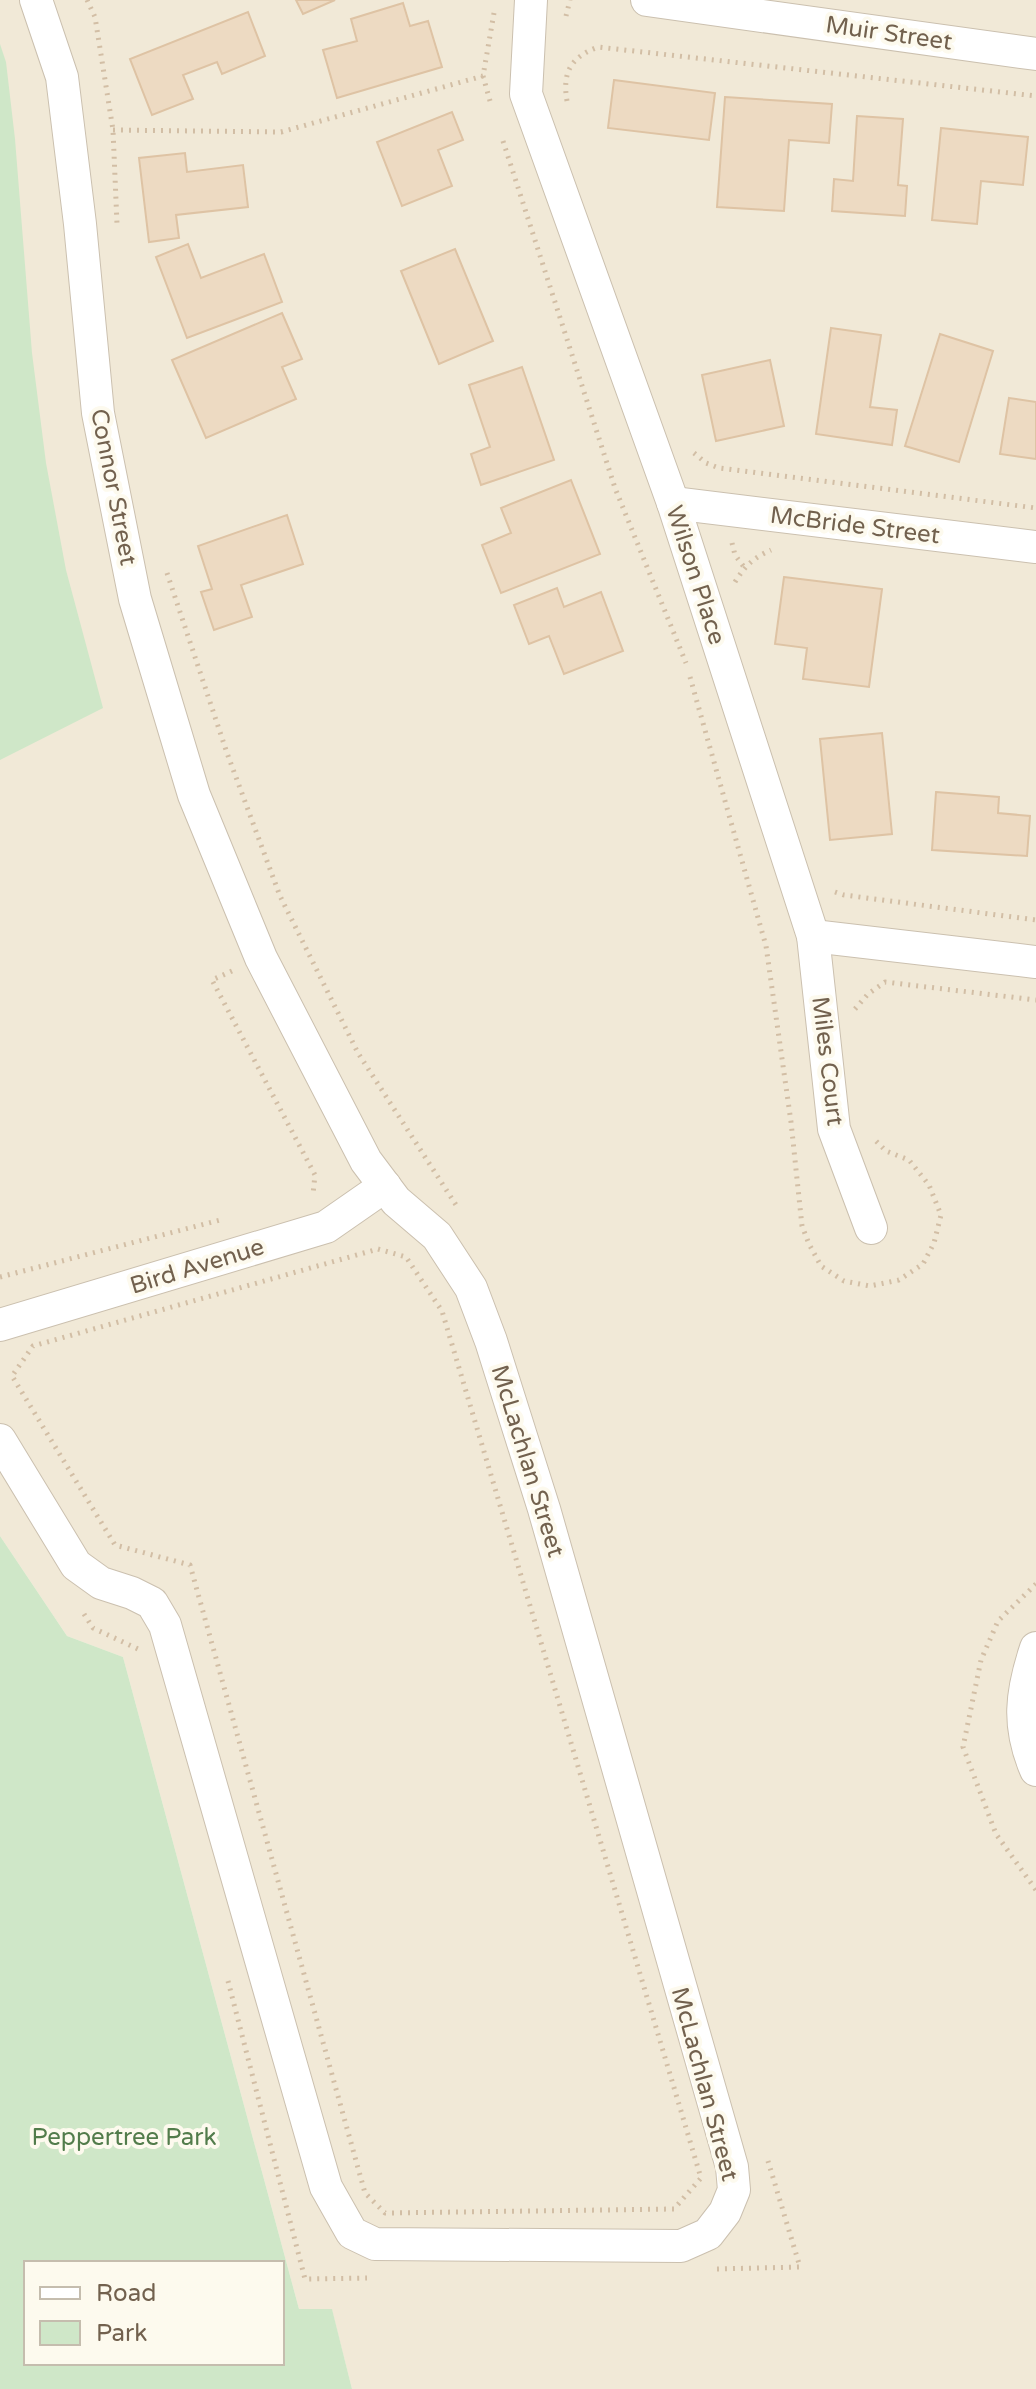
<svg xmlns="http://www.w3.org/2000/svg" width="1036" height="2389" font-family="'Varela Round',sans-serif">
<rect width="100%" height="100%" fill="#faf6e8"/>
<!-- residential -->
<path fill="#f1e9d7" d="M0 0H1036V2389H352L332 2310 299 2309 123 1657 67 1636 0 1536Z"/>
<!-- green -->
<g fill="#cfe7c8" fill-rule="evenodd">
<path d="M0 44 6 62 15 139 32 353 46 463 66 570 103 708 0 760Z"/>
<path d="M0 1536 67 1636 123 1657 299 2309H332L352 2389H0ZM26 2263H282V2363H26Z"/>
</g>
<!-- building -->
<g fill="#eddac2" stroke="#dec3a4" stroke-width="2">
<path d="M296 0H335L303 14Z"/>
<path d="M403 3 410 26 428 21 442 67 337 98 323 50 357 41 351 19Z"/>
<path d="M248 12 265 56 222 74 217 62 183 75 193 99 152 115 130 59Z"/>
<path d="M614 80 715 93 709 140 608 128Z"/>
<path d="M725 97 832 104 829 143 789 140 784 211 717 207Z"/>
<path d="M452 112 463 140 438 150 452 186 402 206 377 142Z"/>
<path d="M857 116 903 119 898 185 907 186 905 216 832 211 834 179 853 181Z"/>
<path d="M941 128 1028 137 1023 185 981 181 977 224 932 220Z"/>
<path d="M185 153 187 172 243 165 248 207 176 215 179 238 149 242 139 158Z"/>
<path d="M188 244 201 278 264 254 282 302 187 338 156 257Z"/>
<path d="M455 249 493 341 439 364 401 271Z"/>
<path d="M282 313 302 359 282 367 296 399 206 438 172 360Z"/>
<path d="M831 328 881 335 870 407 897 410 892 445 816 434Z"/>
<path d="M940 334 993 351 959 462 905 446Z"/>
<path d="M770 360 784 426 716 441 702 375Z"/>
<path d="M522 367 554 460 481 485 471 454 490 447 469 385Z"/>
<path d="M1009 398 1036 402V459L1000 454Z"/>
<path d="M571 480 600 554 501 593 482 545 511 533 501 508Z"/>
<path d="M287 515 303 564 241 585 252 617 214 630 201 592 212 589 198 546Z"/>
<path d="M784 577 882 589 869 687 803 679 807 648 775 644Z"/>
<path d="M557 588 564 607 601 592 623 651 564 674 549 636 529 644 514 605Z"/>
<path d="M882 733 892 834 830 840 820 739Z"/>
<path d="M936 792 999 797 998 813 1030 816 1027 856 932 850Z"/>
</g>
<g fill="none" stroke-linecap="round" stroke-linejoin="round">
<!-- street casing -->
<g stroke="#cbc0af" stroke-width="34">
<g id="street">
<path d="M531 0 526 94 673 503 813 936 834 1129 871 1228"/>
<path d="M647 0 1036 54"/>
<path d="M673 503 1036 547"/>
<path d="M813 936 1036 962"/>
<path d="M0 1325 326 1227 385 1186"/>
<path d="M0 1440 76 1565 101 1583 132 1593 152 1603 165 1625 326 2187 352 2233 375 2244 681 2246 708 2234 725 2212 734 2190 732 2167 544 1509 491 1341 471 1288 437 1236 396 1201 366 1161 261 958 194 795 135 599 98 413 80 224 62 77 36 0"/>
<path d="M1036 1648C1021 1693 1017 1726 1036 1770"/>
</g>
</g>
<!-- path -->
<g stroke="#d2bea5" stroke-width="5" stroke-dasharray="2 6" stroke-linecap="butt">
<path d="M87 0 95 17 113 130 117 224"/>
<path d="M566 16 570 0"/>
<path d="M490 101 483 76 494 13"/>
<path d="M567 101C562 72 571 57 598 47L1036 96"/>
<path d="M113 130 281 132 483 76"/>
<path d="M503 141 615 488 686 663"/>
<path d="M694 453 706 463 719 468 1036 508"/>
<path d="M732 543 735 555 744 567"/>
<path d="M167 573 227 753 280 896 358 1053 456 1205"/>
<path d="M735 582C745 566 753 558 771 550"/>
<path d="M690 677 766 946 791 1122 802 1226 809 1244 821 1266 844 1281 870 1286 899 1280 923 1264 934 1243 941 1215 929 1185 909 1160 886 1151 876 1141"/>
<path d="M835 892 844 895 1036 920"/>
<path d="M232 971 212 980 315 1175 313 1194"/>
<path d="M855 1009 868 994 885 982 1036 1000"/>
<path d="M378 1249 406 1257 442 1311 701 2178 674 2209 385 2213 365 2193 190 1565 115 1545 12 1376 33 1346Z"/>
<path d="M0 1277 224 1219"/>
<path d="M1036 1584 998 1621 981 1660 963 1747 996 1834 1036 1890"/>
<path d="M84 1614 93 1628 138 1649"/>
<path d="M228 1981 305 2279 367 2278"/>
<path d="M717 2269 800 2267 768 2161"/>
</g>
<!-- street -->
<use href="#street" stroke="#fff" stroke-width="32"/>
</g>
<g text-anchor="middle" stroke-width="8" stroke-linejoin="round" paint-order="stroke">
<!-- street labels -->
<g font-size="24" fill="#72614e" stroke="#fdfaee">
<text transform="translate(889 33) rotate(8)" y="8">Muir Street</text>
<text transform="translate(114 487) rotate(79)" y="8">Connor Street</text>
<text transform="translate(855 525) rotate(7)" y="8">McBride Street</text>
<text transform="translate(696 575) rotate(72)" y="8">Wilson Place</text>
<text transform="translate(828 1061) rotate(83)" y="8">Miles Court</text>
<text transform="translate(197 1266) rotate(-17)" y="8">Bird Avenue</text>
<text transform="translate(528 1461) rotate(73)" y="8">McLachlan Street</text>
<text transform="translate(705 2084) rotate(75)" y="8">McLachlan Street</text>
</g>
<!-- park labels -->
<g font-size="24" fill="#527c4b" stroke="#fdfaee">
<text x="124" y="2145">Peppertree Park</text>
</g>
</g>
<!-- legend -->
<rect x="24" y="2261" width="260" height="104" fill="#fdfaee" stroke="#c5bdae" stroke-width="2"/>
<rect x="40" y="2287" width="40" height="12" fill="#ffffff" stroke="#c5bdae" stroke-width="2"/>
<text x="96" y="2301" font-size="24" fill="#72614e">Road</text>
<rect x="40" y="2321" width="40" height="24" fill="#cfe7c8" stroke="#c5bdae" stroke-width="2"/>
<text x="96" y="2341" font-size="24" fill="#72614e">Park</text>
</svg>
